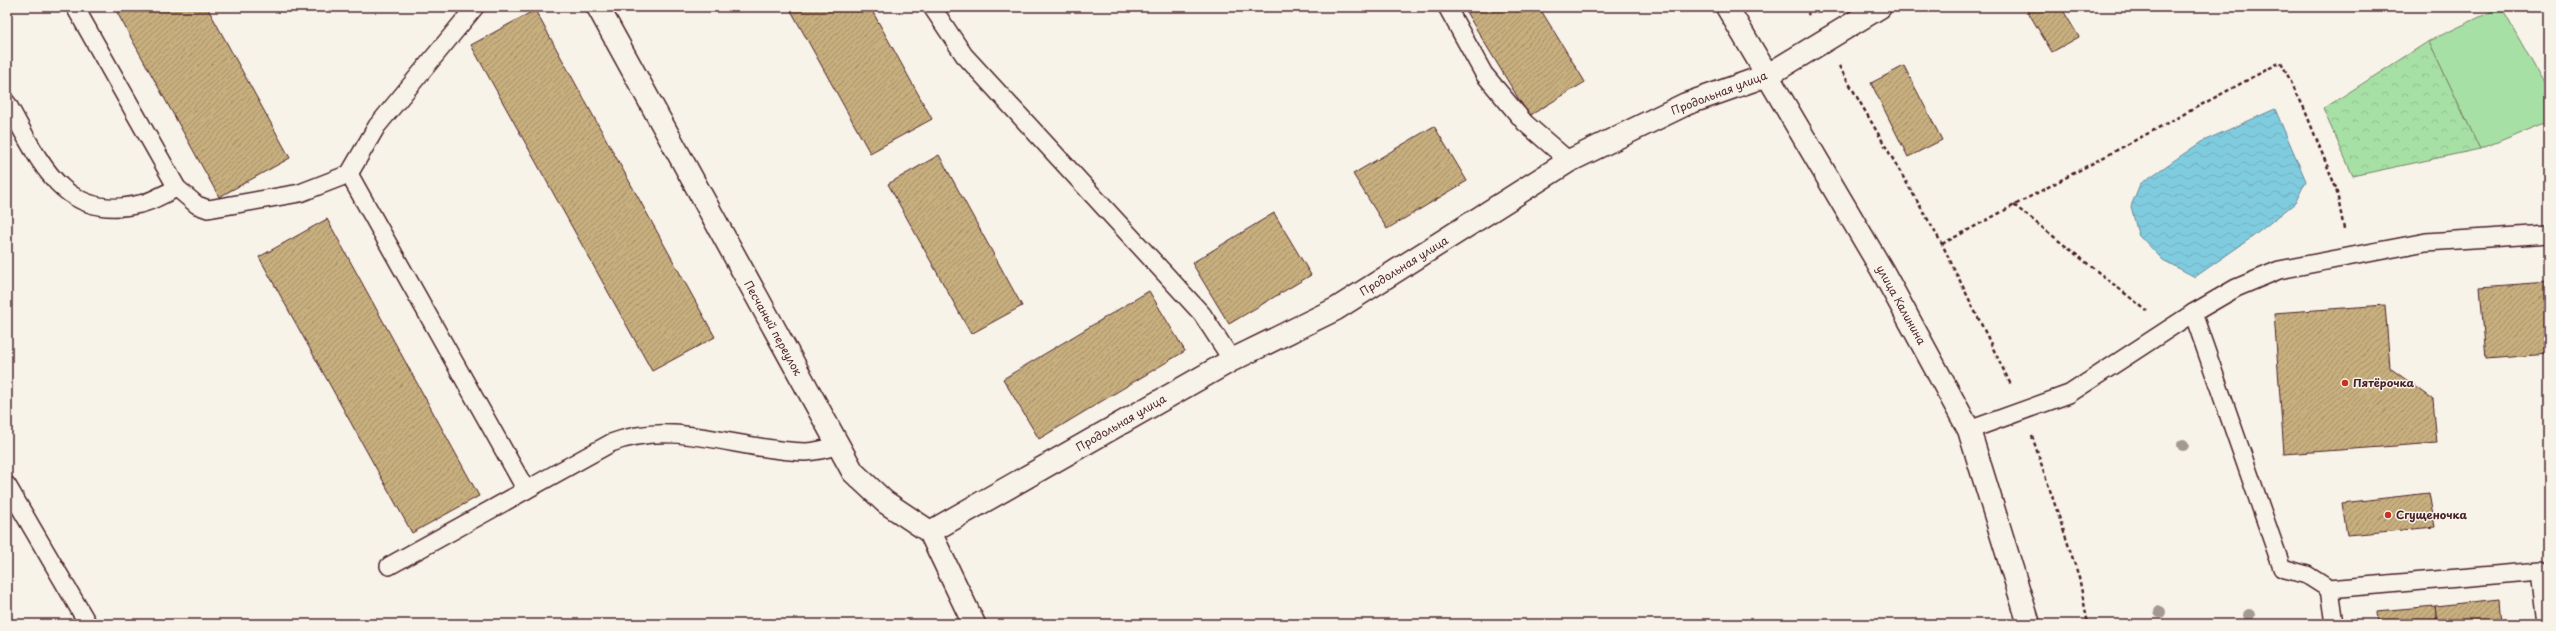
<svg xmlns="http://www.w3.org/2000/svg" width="2556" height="631" font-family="'Playpen Sans',sans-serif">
<defs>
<pattern id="park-crowns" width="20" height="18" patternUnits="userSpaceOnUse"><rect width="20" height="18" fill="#a7e0a5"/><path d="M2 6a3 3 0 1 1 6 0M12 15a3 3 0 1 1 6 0" fill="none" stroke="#91c08e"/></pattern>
<pattern id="water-waves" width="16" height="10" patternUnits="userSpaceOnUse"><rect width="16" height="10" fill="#80ccdf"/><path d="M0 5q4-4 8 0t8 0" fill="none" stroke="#70afc0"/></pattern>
<pattern id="building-hatch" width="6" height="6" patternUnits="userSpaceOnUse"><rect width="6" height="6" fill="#c7af7e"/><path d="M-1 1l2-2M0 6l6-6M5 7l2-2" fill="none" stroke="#a48e67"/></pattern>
</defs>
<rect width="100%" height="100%" fill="#f7f3e8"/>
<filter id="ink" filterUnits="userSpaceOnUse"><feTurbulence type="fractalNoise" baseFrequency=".025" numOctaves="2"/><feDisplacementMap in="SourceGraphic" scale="8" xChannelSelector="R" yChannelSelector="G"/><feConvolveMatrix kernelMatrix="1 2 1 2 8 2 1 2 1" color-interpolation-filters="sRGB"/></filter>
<g filter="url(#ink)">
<!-- park -->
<path fill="url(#park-crowns)" stroke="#788068" d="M2429 41 2480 149 2353 176 2323 109Z"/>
<!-- pitch -->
<path fill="#a7e0a5" stroke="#788068" d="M2501 7 2549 92V121L2480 149 2429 41Z"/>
<!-- water -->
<path fill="url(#water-waves)" stroke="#6a8797" d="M2275 109 2306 181 2295 203 2251 238 2195 277 2163 260 2138 234 2131 206 2140 184 2201 142Z"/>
<!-- building -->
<g fill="url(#building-hatch)" stroke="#4a1f2b">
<path d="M114 7H207L290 158 219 197Z"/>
<path d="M789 7H870L932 119 870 153Z"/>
<path d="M1463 7H1539L1585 82 1529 116Z"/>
<path d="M2025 7H2061L2079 37 2052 52Z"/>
<path d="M535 10 715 337 652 371 471 45Z"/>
<path d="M1904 66 1942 140 1908 157 1871 83Z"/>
<path d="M1434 126 1467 181 1387 229 1353 174Z"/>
<path d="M939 155 1022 306 971 334 888 184Z"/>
<path d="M1274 213 1311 275 1229 324 1192 263Z"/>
<path d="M327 219 479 496 412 533 259 257Z"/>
<path d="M2549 282V354L2486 359 2480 287Z"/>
<path d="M1149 291 1185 351 1039 439 1003 379Z"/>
<path d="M2385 305 2390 368 2433 399 2437 443 2284 454 2274 313Z"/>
<path d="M2429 493 2435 527 2347 535 2342 503Z"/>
<path d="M2499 599 2501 624H2437L2435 606Z"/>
<path d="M2435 606 2437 624H2378L2377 611Z"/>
</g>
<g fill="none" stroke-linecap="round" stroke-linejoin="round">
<!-- service casing -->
<g stroke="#4a1f2b" stroke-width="20">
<g id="service">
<path d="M75 7 177 188 197 205 208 209 300 193 349 174 526 490"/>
<path d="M932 7 964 55 1202 314 1232 360"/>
<path d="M1447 7 1484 74 1525 123 1569 161"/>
<path d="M7 103C39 159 62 223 140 204 152 202 165 193 177 188"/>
<path d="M349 174 377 126 475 7"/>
<path d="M2193 313 2236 288 2279 270 2426 242 2549 234"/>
<path d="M1969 430 2069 394 2193 313 2282 568 2307 575 2329 589 2334 624"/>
<path d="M7 485 88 624"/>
<path d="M389 566 611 443C674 418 740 451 805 452 815 452 827 448 838 446"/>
<path d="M2329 589 2541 571 2547 624"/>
</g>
</g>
<!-- minor casing -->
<g stroke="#4a1f2b" stroke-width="25">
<g id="minor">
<path d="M598 7 853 472 885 502 930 532 974 624"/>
<path d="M930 532 1232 360 1336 309 1569 161 1686 104 1768 75 1880 7"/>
</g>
</g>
<!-- secondary casing -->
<g stroke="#4a1f2b" stroke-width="25">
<path id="secondary" d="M1727 7 1882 270 1969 430 2029 624"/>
</g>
<!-- path -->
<g stroke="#4a1f2b" stroke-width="2.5" stroke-dasharray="4 3" stroke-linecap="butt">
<path d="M1804 7 1809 15"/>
<path d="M1839 66 1942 244 2011 385"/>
<path d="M2014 205 2147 311"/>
<path d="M1942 244 2281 62 2304 108 2336 188 2344 229"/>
<path d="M2032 436 2079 577 2088 624"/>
</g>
<!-- service -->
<use href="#service" stroke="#f7f3e8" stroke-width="17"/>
<!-- minor -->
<use href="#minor" stroke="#f7f3e8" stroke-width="22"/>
<!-- secondary -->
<use href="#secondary" stroke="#f7f3e8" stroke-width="22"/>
</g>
<!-- trees -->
<g fill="#a49991">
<circle cx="2183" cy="445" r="6"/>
<circle cx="2160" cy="612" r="6"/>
<circle cx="2249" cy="615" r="6"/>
</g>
</g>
<!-- markers -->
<g fill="#c8321e" stroke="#f7f3e8" stroke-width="1.5">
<circle cx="2345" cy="383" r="4"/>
<circle cx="2388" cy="515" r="4"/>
</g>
<g text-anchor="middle" stroke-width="3" stroke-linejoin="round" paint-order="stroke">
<!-- street labels -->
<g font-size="11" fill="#4a1f2b" stroke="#f7f3e8">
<text transform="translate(1719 93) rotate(-21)" y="4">Продольная улица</text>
<text transform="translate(1404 266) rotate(-32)" y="4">Продольная улица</text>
<text transform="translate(1901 305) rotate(61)" y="4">улица Калинина</text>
<text transform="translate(773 328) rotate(61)" y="4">Песчаный переулок</text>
<text transform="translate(1121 423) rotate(-30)" y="4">Продольная улица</text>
</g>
<!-- poi labels -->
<g font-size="11" font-weight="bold" fill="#4a1f2b" stroke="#f7f3e8" text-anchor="start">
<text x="2353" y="387">Пятёрочка</text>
<text x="2396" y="519">Сгущеночка</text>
</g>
</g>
<!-- margin -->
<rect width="2556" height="631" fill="none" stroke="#f7f3e8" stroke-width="24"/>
<rect x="12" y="12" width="2532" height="607" fill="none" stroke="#4a1f2b" stroke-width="1.5" filter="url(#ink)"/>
</svg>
